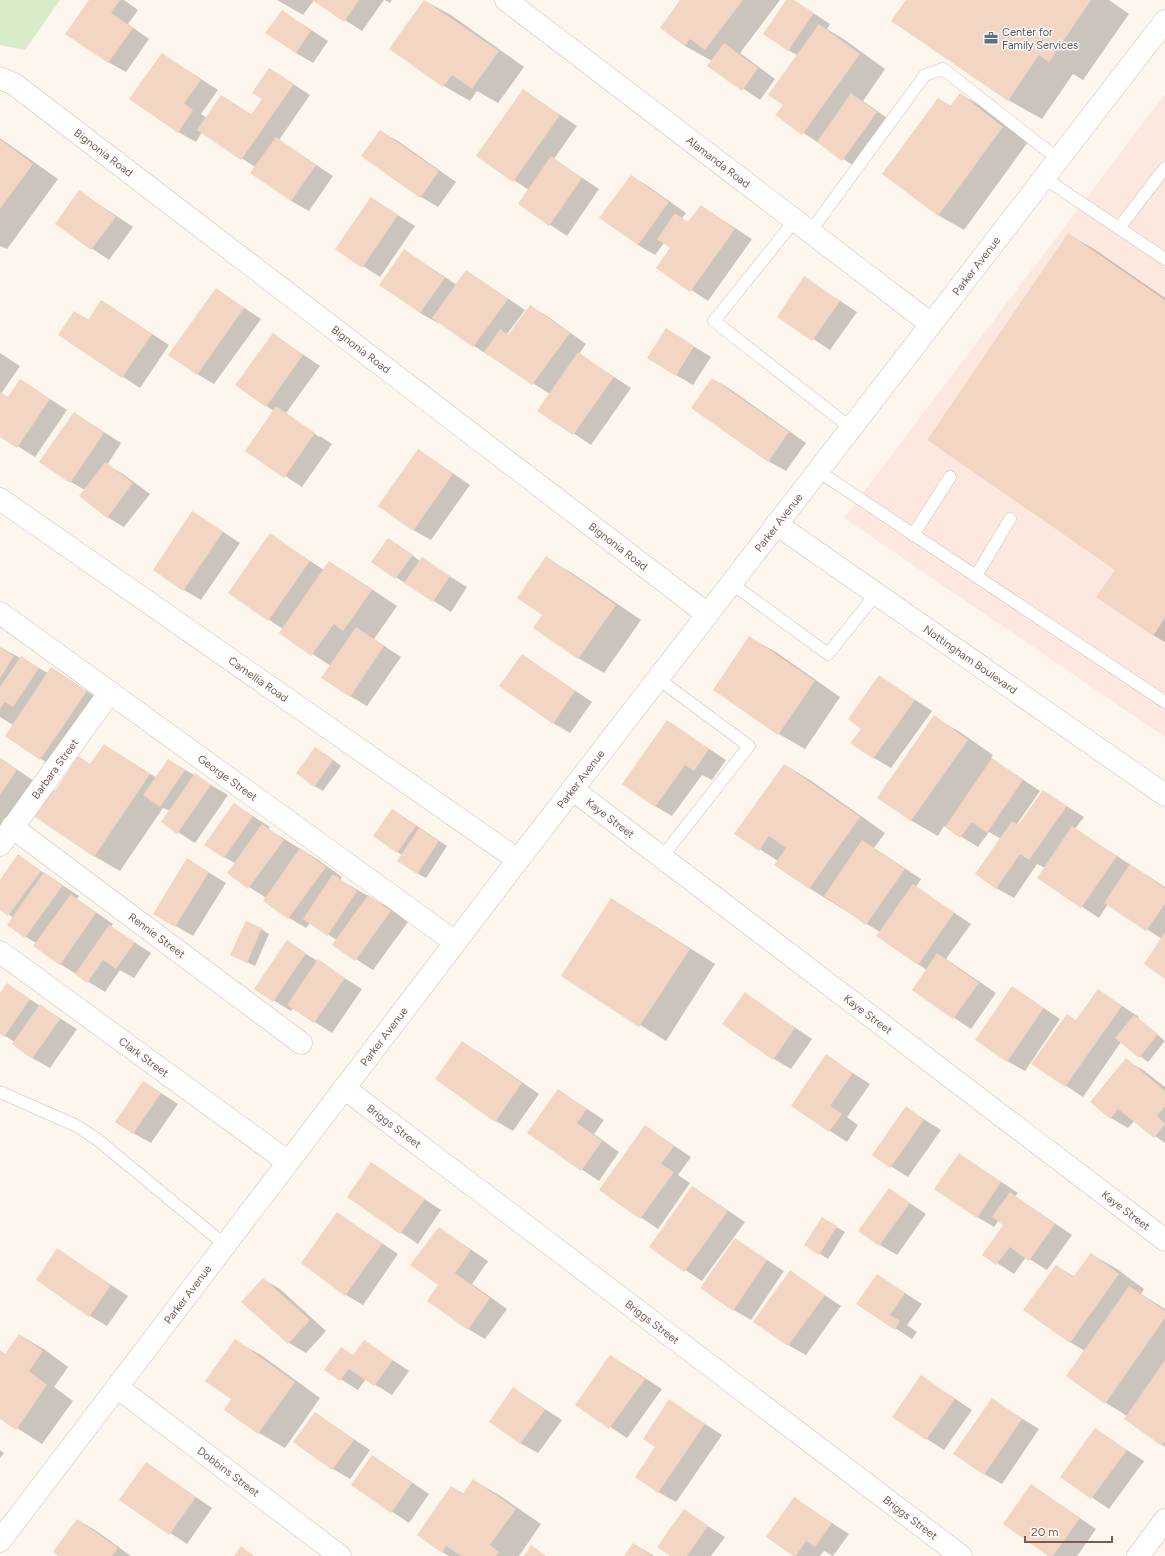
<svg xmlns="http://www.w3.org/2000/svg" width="1165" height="1556" font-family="Figtree,sans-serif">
<rect width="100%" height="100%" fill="#fdf6ec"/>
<!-- commercial -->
<path fill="#fde8e0" d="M1165 94V737L844 518Z"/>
<!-- green -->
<path fill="#d8ecc9" d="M0 0H60L25 50 0 45Z"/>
<!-- shadow -->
<g fill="#0003">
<path d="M90 0H124L138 10 128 24 149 39 126 72 108 62Z"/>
<path d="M277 0H384L362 31 314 0 303 15Z"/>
<path d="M385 0H392L390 3Z"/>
<path d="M682 0H780L740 53 775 79 760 100 709 65 712 61 685 46 661 28Z"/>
<path d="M787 0H793L830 24 827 29 845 40 885 69 863 101 894 123 860 170 776 115 784 104 797 55 788 50Z"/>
<path d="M907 0H1109L1129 14 1083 80 1073 74 1042 119 1008 100Z"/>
<path d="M425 1 451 15 524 67 498 103 477 91 470 101 444 86 391 49Z"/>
<path d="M282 11 328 41 313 63 296 53Z"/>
<path d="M162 54 218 90 201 114 207 118 222 96 252 115 263 99 270 69 310 95 279 140 333 176 309 211 291 201 255 167 202 132 196 142 178 132Z"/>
<path d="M523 90 577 126 554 159 599 189 567 236 519 204 529 190 477 156Z"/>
<path d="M960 94 986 109 1028 142 964 230 938 215 939 99 951 106Z"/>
<path d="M380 131 398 141 456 182 438 207 421 197Z"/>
<path d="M0 138 58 179 7 249 0 246Z"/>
<path d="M631 176 648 186 686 213 682 218 689 223 701 206 752 239 708 301 658 268 672 248 664 243 655 255 638 245Z"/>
<path d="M79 191 133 227 109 260 56 224Z"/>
<path d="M371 198 415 226 380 277 336 249Z"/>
<path d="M1068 234 1094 249 1165 298V642L1153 635Z"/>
<path d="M404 250 457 285 467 271 525 310 507 334 509 336 530 306 547 316 586 344 579 354 631 388 591 445 539 410 550 394 474 346 438 321V323L420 313Z"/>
<path d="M805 278 857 312 830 350 778 316Z"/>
<path d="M216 289 261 319 214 384 197 374Z"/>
<path d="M102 301 169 345 140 388 59 335 74 312 89 320Z"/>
<path d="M666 329 711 357 693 385 676 375Z"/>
<path d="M273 334 320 366 286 413 319 437 320 436 332 444 302 487 246 450 274 411 266 406Z"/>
<path d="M0 353 20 366 1 394 9 398 21 380 67 410 35 457 0 435Z"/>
<path d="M713 379 730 389 806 443 786 471 768 461Z"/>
<path d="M74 413 121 443 107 465 123 474 150 494 124 527 107 517 85 490 71 482Z"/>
<path d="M419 450 470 485 431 540 413 530Z"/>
<path d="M193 512 240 543 201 600 184 590Z"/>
<path d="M270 535 324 570 330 563 355 578 397 606 374 639 401 657 367 706 350 696 331 666 280 633 283 629 229 593Z"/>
<path d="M397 544 420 561 422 559 467 587 451 612 372 562Z"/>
<path d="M546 558 572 573 641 620 604 673 578 658 543 615Z"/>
<path d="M750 638 776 652 840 697 805 749 779 734 714 690Z"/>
<path d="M0 647 48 673 51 668 104 702 58 770 6 736 13 725 0 717Z"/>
<path d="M522 655 592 702 570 733 553 723Z"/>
<path d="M879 676 932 711 891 768 874 758 862 728Z"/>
<path d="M934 717 960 732 993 755 991 758 1040 791 1017 824 1019 826 1043 791 1084 817 1075 829 1165 887V977L1162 939 1108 904 1099 918 1038 878 1045 868 1037 864 1014 898 996 888 1001 839 989 832 978 847 944 826 938 836 912 821 878 797Z"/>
<path d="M667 721 726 760 712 780 702 775 672 816 655 806Z"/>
<path d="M104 745 157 778 177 765 228 795 195 843 162 822 170 811 163 808 120 871 94 856 55 792 91 765Z"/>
<path d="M324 753 341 766 323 791 314 786Z"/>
<path d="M0 758 34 781 0 829Z"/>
<path d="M785 765 810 780 885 833 874 848 921 879 916 887 971 924 946 959 996 993 971 1029 913 990 927 970 918 964 880 932 809 888 778 861 736 834Z"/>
<path d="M234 804 270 827 268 829 317 859 342 877 340 880 386 906 408 922 373 970 334 945 337 940 310 923 306 928 289 918 264 901 266 898 228 873 235 863 224 857Z"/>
<path d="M393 810 447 846 426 878 417 873 402 855 397 852Z"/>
<path d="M18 856 79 896 77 899 113 924 111 927 151 953 134 978 120 970 105 992 60 964 36 943 26 937 14 918 0 909V881Z"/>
<path d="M205 870 226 883 193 936 155 914Z"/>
<path d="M612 899 715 964 666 1041 562 976Z"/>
<path d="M261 929 269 934 255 966 240 959Z"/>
<path d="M287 942 362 989 332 1033 293 1008 291 1011 255 989Z"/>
<path d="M7 985 77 1029 50 1068 32 1058 15 1042 0 1033V995Z"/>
<path d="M1098 990 1139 1017 1138 1018 1165 1041 1148 1062 1121 1042 1083 1097 1032 1063 1077 1021Z"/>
<path d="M745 994 812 1039 791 1069 774 1059Z"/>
<path d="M1029 998 1060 1019 1025 1071 1007 1061Z"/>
<path d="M463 1043 480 1053 539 1094 513 1131 496 1121Z"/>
<path d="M826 1056 870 1084 847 1117 858 1125 847 1142 792 1106Z"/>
<path d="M1126 1060 1143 1070 1165 1087V1143L1134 1121 1128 1128 1111 1118 1091 1102Z"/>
<path d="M144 1082 178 1104 151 1143 133 1133Z"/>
<path d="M558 1090 604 1120 594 1134 619 1152 599 1181 528 1133Z"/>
<path d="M906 1108 941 1130 908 1177 873 1155Z"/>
<path d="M645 1126 691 1157 678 1175 690 1183 658 1229 600 1190Z"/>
<path d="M959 1154 1018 1193 1015 1196 1072 1235 1047 1270 1026 1257 1014 1274 983 1254 1005 1224 999 1220 994 1227 977 1217Z"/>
<path d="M371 1164 441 1210 418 1244 348 1197Z"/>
<path d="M693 1187 745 1222 702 1281 650 1247Z"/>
<path d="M890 1190 926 1214 897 1255 880 1245Z"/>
<path d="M337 1213 398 1254 363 1305 346 1295Z"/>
<path d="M823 1219 845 1232 828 1259 806 1245Z"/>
<path d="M439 1228 488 1261 472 1284 507 1309 485 1339 468 1329 440 1285Z"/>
<path d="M735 1239 784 1271 751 1320 734 1310Z"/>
<path d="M58 1250 128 1296 107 1326 90 1316Z"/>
<path d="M1091 1254 1117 1269 1144 1289 1141 1294 1165 1309V1447L1127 1416 1106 1403 1085 1351 1070 1342 1056 1266 1075 1277Z"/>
<path d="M790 1272 841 1306 806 1355 788 1345Z"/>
<path d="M877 1275 922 1304 907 1325 917 1332 912 1339 858 1304Z"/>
<path d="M263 1279 280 1289 326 1331 306 1353 289 1343 242 1302Z"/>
<path d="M20 1335 45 1350 68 1367 54 1387 73 1401 42 1444 0 1417V1351L6 1355Z"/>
<path d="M235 1341 261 1355 320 1398 285 1448 259 1433 225 1409 233 1399Z"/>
<path d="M364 1341 409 1371 392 1395 366 1379 358 1390 326 1370 354 1356Z"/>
<path d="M611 1356 662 1389 627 1438 576 1405Z"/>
<path d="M922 1377 972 1410 944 1450 893 1417Z"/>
<path d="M514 1389 562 1420 538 1453 520 1443Z"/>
<path d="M992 1400 1039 1429 1002 1484 984 1474Z"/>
<path d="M670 1401 722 1435 676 1502 658 1492 657 1447Z"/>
<path d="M315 1413 370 1450 350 1479 333 1469Z"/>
<path d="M1096 1430 1144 1461 1109 1509 1062 1477Z"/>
<path d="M0 1450 4 1453 0 1458Z"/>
<path d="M373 1456 429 1494 409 1523 352 1485Z"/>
<path d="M146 1463 212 1508 187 1544 120 1500Z"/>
<path d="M473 1480 499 1495 541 1524 519 1556H449L442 1552 452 1487 464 1494Z"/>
<path d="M1031 1485 1096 1529 1077 1556H1050Z"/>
<path d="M794 1498 849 1534 833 1556 824 1551 820 1556H794Z"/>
<path d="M684 1511 725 1537 711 1556H672Z"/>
<path d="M78 1520 95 1530 131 1556H59Z"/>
<path d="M634 1544 651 1554 654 1556H625Z"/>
</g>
<!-- building -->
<g fill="#f3d5c3">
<path d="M89 0H120L111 13 133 28 108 63 65 34Z"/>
<path d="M312 0H359L344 22Z"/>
<path d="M424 0 499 51 472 89 452 75 443 87 389 49Z"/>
<path d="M680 0H743L705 50 690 39 685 46 660 28Z"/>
<path d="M786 0H794L814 13 788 51 763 34Z"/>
<path d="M906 0H1091L1049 62 1039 55 1008 101 891 21Z"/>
<path d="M282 10 311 31 296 53 265 33Z"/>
<path d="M819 24 860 54 802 135 775 115 783 105 768 95Z"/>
<path d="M724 43 758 68 742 91 707 66Z"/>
<path d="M162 53 201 80 184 103 193 110 178 133 129 99Z"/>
<path d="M269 68 294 84 241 160 197 130 221 95 251 115 262 99 252 93Z"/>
<path d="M523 89 560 115 513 182 476 156Z"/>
<path d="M851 93 877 112 842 161 817 142Z"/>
<path d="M960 93 1003 127 938 216 882 174 938 98 950 106Z"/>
<path d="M380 130 439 171 420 198 361 156Z"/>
<path d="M276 137 316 165 291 201 250 173Z"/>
<path d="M0 139 33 164 0 209Z"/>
<path d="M551 156 582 178 549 226 518 204Z"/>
<path d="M631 175 669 202 638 245 599 218Z"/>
<path d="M79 190 116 217 91 250 55 224Z"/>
<path d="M371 197 398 215 362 268 335 249Z"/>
<path d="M701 205 735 229 690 292 656 268 670 248 657 239 675 213 688 222Z"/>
<path d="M1068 233 1165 300V618L1153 636 1096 597 1115 570 927 440Z"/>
<path d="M404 249 445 278 420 313 379 285Z"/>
<path d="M466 270 508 299 473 347 432 318Z"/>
<path d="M804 276 840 301 812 341 777 317Z"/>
<path d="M216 288 244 308 197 375 168 355Z"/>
<path d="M101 300 152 334 122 378 58 335 74 311 88 320Z"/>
<path d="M530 305 570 333 532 385 484 352 500 329 508 335Z"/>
<path d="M666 328 694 346 676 376 647 358Z"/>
<path d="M273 333 303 355 266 407 235 385Z"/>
<path d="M578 352 614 377 573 435 537 411Z"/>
<path d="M712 378 789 432 768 462 691 408Z"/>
<path d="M20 379 50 399 17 448 0 437V392L8 397Z"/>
<path d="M276 406 315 433 284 478 245 451Z"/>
<path d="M74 412 104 433 70 483 39 462Z"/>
<path d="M418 449 453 474 413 531 378 506Z"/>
<path d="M105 462 133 483 107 518 79 496Z"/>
<path d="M192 511 223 532 183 591 153 570Z"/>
<path d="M270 533 310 561 268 621 228 593Z"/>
<path d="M388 538 413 555 395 579 371 562Z"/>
<path d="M546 556 616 605 578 659 533 628 542 615 517 598Z"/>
<path d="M422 557 450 576 433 602 404 583Z"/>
<path d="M329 561 372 590 343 631 334 624 311 656 279 633Z"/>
<path d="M356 627 384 646 350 697 321 678Z"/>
<path d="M749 636 815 681 778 735 713 690Z"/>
<path d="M0 647 14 656 0 678Z"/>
<path d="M522 654 575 691 553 724 499 686Z"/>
<path d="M21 656 39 668 13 707 5 702 0 709V687Z"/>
<path d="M51 667 87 691 40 760 5 736Z"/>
<path d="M879 675 915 700 873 759 850 743 861 729 848 719Z"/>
<path d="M934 715 968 740 911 821 877 798Z"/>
<path d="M667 720 709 749 694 771 685 765 655 807 622 784Z"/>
<path d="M104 744 150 774 94 857 34 816 52 789 55 791 78 756 90 764Z"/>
<path d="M315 747 333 760 314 787 296 773Z"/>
<path d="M0 758 17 770 0 795Z"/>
<path d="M992 758 1023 780 987 833 972 822 960 838 945 827Z"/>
<path d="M168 759 185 770 160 807 143 795Z"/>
<path d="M784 764 860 817 809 889 774 865 786 848 769 836 759 851 734 834Z"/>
<path d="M195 773 211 785 177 834 161 822Z"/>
<path d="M1043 790 1067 806 1029 860 1020 854 996 889 975 874 1012 821 1018 825Z"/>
<path d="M234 803 253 816 224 858 204 845Z"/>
<path d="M392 809 416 826 397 853 373 836Z"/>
<path d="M262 824 284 840 248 889 227 873Z"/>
<path d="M1072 826 1117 856 1081 908 1037 878Z"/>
<path d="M419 828 439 841 417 874 397 861Z"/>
<path d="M862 840 905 869 866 925 824 896Z"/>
<path d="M300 848 326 867 288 919 263 901Z"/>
<path d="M18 854 41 871 8 916 0 910V880Z"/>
<path d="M187 858 209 872 175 927 153 914Z"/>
<path d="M1130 864 1165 888V904L1146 931 1104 903Z"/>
<path d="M44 872 63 885 25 938 7 925Z"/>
<path d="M333 874 357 891 327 936 303 919Z"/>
<path d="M913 884 954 913 918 965 876 936Z"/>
<path d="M71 894 96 913 60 965 33 946Z"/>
<path d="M368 895 391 911 355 961 332 945Z"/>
<path d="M611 898 690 949 639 1027 561 976Z"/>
<path d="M246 921 262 928 247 963 230 955Z"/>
<path d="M109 925 135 942 116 969 103 960 87 983 75 974Z"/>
<path d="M1165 932V979L1144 964Z"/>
<path d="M287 940 306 953 273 1002 254 989Z"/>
<path d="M937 953 979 983 953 1019 912 990Z"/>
<path d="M318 959 345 978 314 1023 287 1005Z"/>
<path d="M7 983 30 999 4 1037 0 1034V993Z"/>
<path d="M1012 986 1044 1008 1007 1062 975 1040Z"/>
<path d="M1098 989 1122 1006 1065 1087 1031 1064 1067 1014 1076 1020Z"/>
<path d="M745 992 795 1028 773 1060 722 1024Z"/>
<path d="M40 1004 60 1019 32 1059 12 1044Z"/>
<path d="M1134 1015 1158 1034 1139 1058 1115 1038Z"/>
<path d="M462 1041 522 1083 495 1122 435 1079Z"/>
<path d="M826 1054 853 1073 830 1106 842 1114 829 1132 791 1106Z"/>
<path d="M1126 1058 1165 1091V1106L1157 1116 1165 1124 1154 1138 1118 1109 1110 1119 1090 1102Z"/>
<path d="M143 1081 161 1093 133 1134 115 1122Z"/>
<path d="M558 1089 587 1109 577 1123 602 1141 581 1171 527 1133Z"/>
<path d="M906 1106 924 1120 890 1168 872 1155Z"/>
<path d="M645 1125 674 1146 661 1164 674 1172 640 1219 599 1190Z"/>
<path d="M959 1153 1001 1182 977 1218 934 1189Z"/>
<path d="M371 1162 425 1199 400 1234 347 1197Z"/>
<path d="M692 1186 728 1211 684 1272 649 1247Z"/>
<path d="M889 1188 910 1203 879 1246 858 1231Z"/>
<path d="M1010 1192 1055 1224 1029 1261 1010 1247 996 1265 982 1255 1003 1225 992 1217Z"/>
<path d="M337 1212 382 1244 345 1296 301 1263Z"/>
<path d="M822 1217 837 1226 819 1255 804 1245Z"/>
<path d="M439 1227 471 1250 455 1273 490 1298 468 1330 427 1301 438 1285 410 1265Z"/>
<path d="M735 1238 767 1260 733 1311 700 1288Z"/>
<path d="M57 1248 111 1285 89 1317 36 1280Z"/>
<path d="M1091 1253 1119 1274 1070 1343 1023 1310 1056 1265 1073 1277Z"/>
<path d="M790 1270 825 1295 788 1346 753 1322Z"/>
<path d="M877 1274 905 1293 890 1315 900 1321 895 1330 856 1304Z"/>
<path d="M263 1278 310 1320 288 1344 241 1302Z"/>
<path d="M1129 1286 1165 1311V1318L1105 1404 1066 1376Z"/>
<path d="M19 1334 43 1351 29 1371 47 1385 16 1430 0 1419V1350L5 1354Z"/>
<path d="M235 1339 295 1382 258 1434 224 1410 231 1399 205 1381Z"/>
<path d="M364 1340 393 1360 374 1386 349 1369 340 1381 324 1370 341 1347 353 1355Z"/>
<path d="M610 1355 645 1379 609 1429 575 1405Z"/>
<path d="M1165 1360V1441L1162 1446 1124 1419Z"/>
<path d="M921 1375 955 1399 926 1440 892 1417Z"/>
<path d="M513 1387 545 1410 520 1444 489 1422Z"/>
<path d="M992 1398 1022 1419 984 1475 953 1454Z"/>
<path d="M669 1399 705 1424 658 1493 635 1477 655 1447 643 1439Z"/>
<path d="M315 1412 354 1440 332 1470 293 1442Z"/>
<path d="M1095 1428 1127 1450 1091 1499 1060 1477Z"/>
<path d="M372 1455 412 1483 391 1513 351 1485Z"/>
<path d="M146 1462 196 1497 169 1535 119 1500Z"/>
<path d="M473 1479 516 1509 490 1545 499 1552 496 1556H461L446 1546 442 1553 417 1535 451 1486 463 1494Z"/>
<path d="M1031 1484 1080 1518 1053 1556H1048L1003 1524Z"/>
<path d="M794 1497 832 1523 815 1547 806 1541 796 1556H793L766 1537Z"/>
<path d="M684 1509 708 1526 687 1556H670L657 1547Z"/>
<path d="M77 1519 118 1548 112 1556H58L53 1552Z"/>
<path d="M633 1543 652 1556H624Z"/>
<path d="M531 1545 546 1556H524Z"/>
<path d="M241 1546 254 1556H234Z"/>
</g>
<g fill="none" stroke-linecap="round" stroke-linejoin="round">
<!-- service casing -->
<g stroke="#d1beb0" stroke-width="13">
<g id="service">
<path d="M1044 178 1165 259"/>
<path d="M795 220 714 321 851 428"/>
<path d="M1119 228 1165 168"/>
<path d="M810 232 925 75 943 69 1058 159"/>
<path d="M818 471 1165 702"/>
<path d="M913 535 950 477"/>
<path d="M976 576 1010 519"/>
<path d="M731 583 828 654 876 594"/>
<path d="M657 678 749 746 662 857"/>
<path d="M0 1092 77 1126 98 1140 225 1245"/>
</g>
</g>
<!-- minor casing -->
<g stroke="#d1beb0" stroke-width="23">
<g id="minor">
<path id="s1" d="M506 0 931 324"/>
<path id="s2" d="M0 78 14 84 707 614"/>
<path id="s3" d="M0 499 518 860"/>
<path id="s4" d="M0 613 455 942"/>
<path id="s5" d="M572 789 1165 1240"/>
<path id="s6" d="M12 827 301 1043"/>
<path id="s7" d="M0 845 110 692"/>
<path id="s8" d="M0 952 288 1162"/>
<path id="s9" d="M344 1088 961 1556"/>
<path id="s10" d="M117 1387 340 1556"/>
<path d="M1138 1556 1165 1520"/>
</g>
</g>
<!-- tertiary casing -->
<g stroke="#d1beb0" stroke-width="23">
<g id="tertiary">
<path id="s11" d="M776 524 1165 795"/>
<path id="s12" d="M0 1541 518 860 1165 21"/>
</g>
</g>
<!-- service -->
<use href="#service" stroke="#fff" stroke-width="12"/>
<!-- minor -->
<use href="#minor" stroke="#fff" stroke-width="22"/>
<!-- tertiary -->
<use href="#tertiary" stroke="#fff" stroke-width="22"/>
</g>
<!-- icons -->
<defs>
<g id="office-bare" transform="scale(1.08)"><path d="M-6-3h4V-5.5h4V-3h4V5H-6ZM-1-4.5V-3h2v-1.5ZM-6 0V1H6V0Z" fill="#5c6f8a" stroke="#fffaf3" stroke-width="2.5" paint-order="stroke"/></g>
</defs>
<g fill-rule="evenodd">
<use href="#office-bare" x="991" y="38"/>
</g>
<g text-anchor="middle" stroke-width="3" stroke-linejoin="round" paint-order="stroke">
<!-- service labels -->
<g font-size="11" fill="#4e5e75" stroke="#fffaf3" text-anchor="start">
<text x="1002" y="36">Center for<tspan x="1002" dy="13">Family Services</tspan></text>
</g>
<!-- street labels -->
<g font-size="11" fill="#7a5c4d" stroke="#fffaf3">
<text dy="4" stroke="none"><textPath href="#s2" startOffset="128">Bignonia Road</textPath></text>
<text dy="4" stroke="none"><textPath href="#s1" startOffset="267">Alamanda Road</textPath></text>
<text dy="4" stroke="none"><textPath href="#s12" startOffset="1606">Parker Avenue</textPath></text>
<text dy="4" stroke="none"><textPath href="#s2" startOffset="452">Bignonia Road</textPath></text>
<text dy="4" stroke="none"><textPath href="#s12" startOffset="1282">Parker Avenue</textPath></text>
<text dy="4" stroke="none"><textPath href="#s2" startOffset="776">Bignonia Road</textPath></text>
<text dy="4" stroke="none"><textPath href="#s11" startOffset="237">Nottingham Boulevard</textPath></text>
<text dy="4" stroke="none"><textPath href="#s3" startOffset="315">Camellia Road</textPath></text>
<text dy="4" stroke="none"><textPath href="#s7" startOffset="94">Barbara Street</textPath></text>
<text dy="4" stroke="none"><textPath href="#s4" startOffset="281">George Street</textPath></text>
<text dy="4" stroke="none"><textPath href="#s12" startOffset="958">Parker Avenue</textPath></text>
<text dy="4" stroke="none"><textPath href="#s5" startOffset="48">Kaye Street</textPath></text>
<text dy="4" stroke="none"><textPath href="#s6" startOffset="181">Rennie Street</textPath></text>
<text dy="4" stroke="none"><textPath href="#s5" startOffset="372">Kaye Street</textPath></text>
<text dy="4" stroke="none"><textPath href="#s12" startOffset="634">Parker Avenue</textPath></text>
<text dy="4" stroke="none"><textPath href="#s8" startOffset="178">Clark Street</textPath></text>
<text dy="4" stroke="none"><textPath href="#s9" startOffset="63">Briggs Street</textPath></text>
<text dy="4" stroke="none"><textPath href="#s5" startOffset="696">Kaye Street</textPath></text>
<text dy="4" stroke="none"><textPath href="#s12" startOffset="310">Parker Avenue</textPath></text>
<text dy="4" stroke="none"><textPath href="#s9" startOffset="387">Briggs Street</textPath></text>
<text dy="4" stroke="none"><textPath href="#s10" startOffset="140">Dobbins Street</textPath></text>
<text dy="4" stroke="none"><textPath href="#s9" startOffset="711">Briggs Street</textPath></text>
</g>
</g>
<!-- scale -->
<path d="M1025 1536v6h87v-6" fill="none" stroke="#7a5c4d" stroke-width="2"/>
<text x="1031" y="1536" font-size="12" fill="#7a5c4d" stroke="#fffaf3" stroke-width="3" paint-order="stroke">20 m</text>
</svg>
